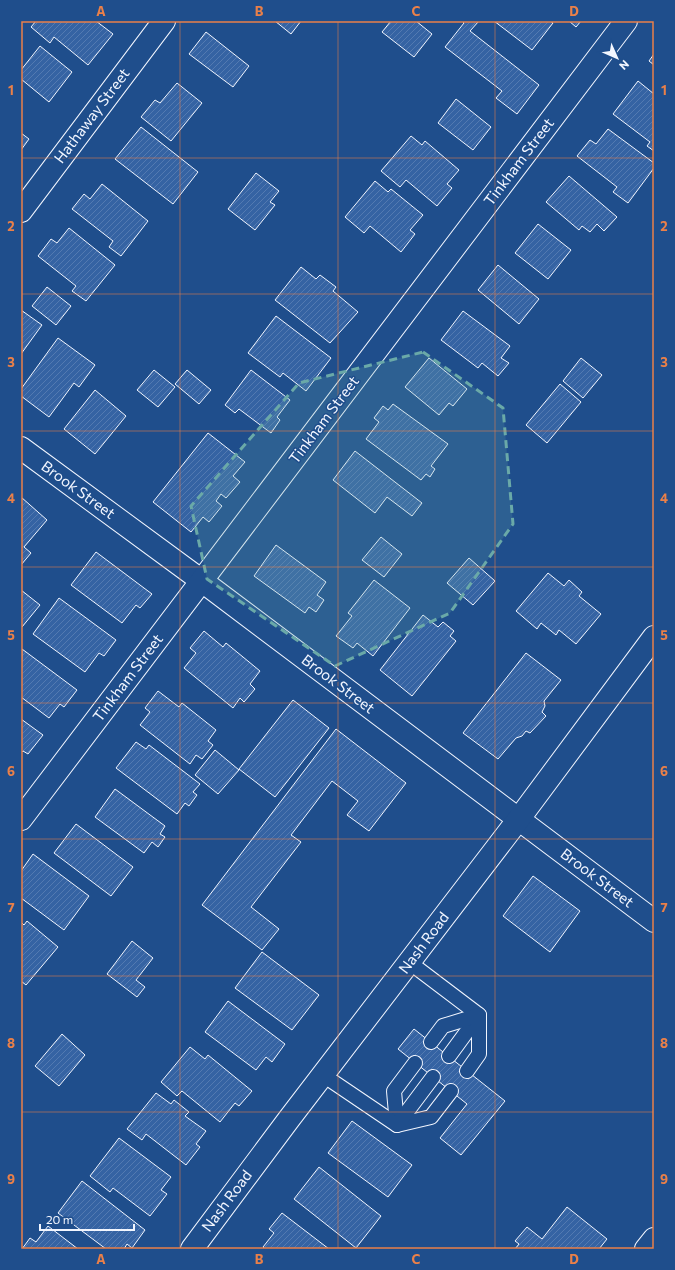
<svg xmlns="http://www.w3.org/2000/svg" width="675" height="1270" font-family="Commissioner,sans-serif">
<defs>
<pattern id="building-hatch" width="6" height="6" patternUnits="userSpaceOnUse"><rect width="6" height="6" fill="#3563a3"/><path d="M-1 1l2-2M0 6l6-6M5 7l2-2" fill="none" stroke="#537ab1"/></pattern>
</defs>
<rect width="100%" height="100%" fill="#1f4e8c"/>
<!-- building -->
<g fill="url(#building-hatch)" stroke="#f2f6ff">
<path d="M36 21H96L113 34 88 65 54 37 50 43 31 27Z"/>
<path d="M275 21H301L291 34Z"/>
<path d="M391 21H416L432 34 414 57 382 32Z"/>
<path d="M462 21H479L470 31 539 85 517 114 496 98 502 91 445 47 464 23Z"/>
<path d="M494 21H550L553 23 532 50Z"/>
<path d="M569 21H581L576 27Z"/>
<path d="M206 32 249 66 233 87 189 54Z"/>
<path d="M40 46 72 72 49 102 21 79V70Z"/>
<path d="M654 54V65L649 61Z"/>
<path d="M638 81 654 94V151L647 146 650 142 613 114Z"/>
<path d="M177 83 202 103 171 141 141 117 155 100 160 103Z"/>
<path d="M456 99 491 127 473 150 438 123Z"/>
<path d="M141 127 198 172 173 204 115 159Z"/>
<path d="M608 129 654 163V168L628 203 613 192 617 187 577 156 590 140 596 144Z"/>
<path d="M21 133 29 139 21 150Z"/>
<path d="M411 136 422 145 425 141 459 170 447 184 452 188 437 206 406 180 400 187 381 171Z"/>
<path d="M256 173 279 191 270 202 275 205 255 230 228 209Z"/>
<path d="M569 176 617 217 604 231 597 224 590 232 582 226 579 230 546 202Z"/>
<path d="M375 181 388 192 391 189 423 215 410 230 415 234 401 252 370 226 364 233 345 217Z"/>
<path d="M102 184 148 221 121 256 109 247 113 241 72 209 84 194 90 199Z"/>
<path d="M538 224 571 250 548 279 515 253Z"/>
<path d="M69 228 115 265 86 301 72 291 76 286 38 256 51 239 57 243Z"/>
<path d="M498 265 539 299 519 324 478 290Z"/>
<path d="M301 267 316 279 320 275 336 287 333 291 358 312 330 343 275 300Z"/>
<path d="M47 287 71 306 56 325 32 306Z"/>
<path d="M21 310 42 325 21 354Z"/>
<path d="M463 311 510 346 501 358 509 363 498 376 482 363 478 368 441 340Z"/>
<path d="M276 316 331 358 306 391 283 373 280 377 248 353Z"/>
<path d="M58 338 95 365 79 387 74 383 49 417 21 396V389Z"/>
<path d="M429 358 467 389 453 406 449 403 439 415 405 387Z"/>
<path d="M581 358 602 375 583 398 563 381Z"/>
<path d="M154 370 175 387 158 407 137 390Z"/>
<path d="M187 370 211 390 199 404 175 384Z"/>
<path d="M251 370 290 400 277 417 280 420 271 433 239 409 235 413 225 405Z"/>
<path d="M560 384 581 402 547 443 526 425Z"/>
<path d="M95 390 126 416 95 454 64 429Z"/>
<path d="M393 404 448 444 431 466 435 469 430 477 426 474 421 480 366 439 379 422 374 418 383 406 388 410Z"/>
<path d="M208 433 245 462 233 476 240 482 226 498 221 494 216 501 222 506 209 522 203 517 191 532 153 502Z"/>
<path d="M355 451 422 503 412 516 387 497 375 513 333 480Z"/>
<path d="M21 497 47 520 24 547 31 553 21 565Z"/>
<path d="M381 537 402 554 384 577 362 560Z"/>
<path d="M276 545 326 582 317 595 324 600 316 612 309 607 305 613 254 576Z"/>
<path d="M96 552 152 594 140 608 136 605 122 623 71 585Z"/>
<path d="M469 558 495 581 473 605 447 583Z"/>
<path d="M548 573 564 586 569 580 582 592 579 596 601 614 576 644 559 630 556 635 541 623 537 629 516 611Z"/>
<path d="M374 580 410 608 373 656 357 643 353 648 336 636 352 616 348 613Z"/>
<path d="M21 590 40 605 22 627 21 626Z"/>
<path d="M59 598 116 640 104 656 99 653 85 672 33 634Z"/>
<path d="M423 615 438 627 443 622 454 631 450 636 456 641 412 696 380 670Z"/>
<path d="M204 631 223 647 226 643 260 671 250 684 255 689 244 702 240 698 233 708 184 668 196 653 190 648Z"/>
<path d="M22 649 77 690 64 707 60 704 49 718 21 697Z"/>
<path d="M526 653 561 680 544 701 545 706 542 712 546 716 530 733 526 731 522 736 516 738 498 759 463 733Z"/>
<path d="M158 691 179 707 182 703 216 730 208 741 213 745 202 759 196 755 190 764 140 725 150 712 145 708Z"/>
<path d="M293 700 329 728 275 797 239 769Z"/>
<path d="M21 719 43 735 28 754 23 751 21 753Z"/>
<path d="M336 729 406 783 369 831 347 815 358 801 332 781 291 835 301 842 251 907 279 929 262 950 202 905Z"/>
<path d="M136 742 146 749 149 745 200 784 193 792 197 795 189 806 185 803 177 814 116 768Z"/>
<path d="M215 750 239 770 218 794 195 775Z"/>
<path d="M115 789 165 826 160 834 165 837 158 847 152 842 144 853 95 817Z"/>
<path d="M76 824 133 867 111 896 54 853Z"/>
<path d="M33 854 89 896 64 930 21 898V871Z"/>
<path d="M533 876 580 911 550 952 503 916Z"/>
<path d="M27 921 58 947 26 985 21 981V922L24 925Z"/>
<path d="M132 941 153 958 136 980 145 987 137 997 107 974Z"/>
<path d="M262 952 319 995 292 1030 235 988Z"/>
<path d="M228 1001 285 1044 272 1062 266 1057 256 1070 205 1032Z"/>
<path d="M414 1029 505 1101 461 1155 440 1138 467 1104 398 1049Z"/>
<path d="M62 1034 85 1055 59 1086 35 1066Z"/>
<path d="M190 1047 205 1059 208 1055 252 1091 239 1106 235 1103 220 1122 182 1091 177 1096 161 1082Z"/>
<path d="M156 1093 171 1104 174 1100 189 1112 185 1116 206 1131 196 1144 200 1147 186 1165 146 1134 142 1140 127 1129Z"/>
<path d="M352 1121 412 1165 388 1197 328 1153Z"/>
<path d="M119 1138 171 1177 161 1190 167 1194 150 1216 113 1188 110 1192 90 1176Z"/>
<path d="M319 1167 381 1216 356 1248 294 1199Z"/>
<path d="M82 1181 145 1230 132 1248 127 1244 124 1249H106L58 1213Z"/>
<path d="M567 1207 607 1239 599 1249H591L590 1248 589 1249H515L519 1244 515 1241 527 1227 542 1239Z"/>
<path d="M282 1213 329 1249H265L263 1247 274 1233 269 1229Z"/>
<path d="M48 1226 78 1249H22L30 1238 36 1242Z"/>
</g>
<g fill="none" stroke-linecap="round" stroke-linejoin="round">
<!-- lane casing -->
<g stroke="#f2f6ff" stroke-width="16">
<g id="lane">
<path d="M409 962 479 1015 449 1056"/>
<path d="M431 1042 443 1026 479 1015V1054L467 1071"/>
<path d="M415 1063 394 1091 397 1125 431 1117 451 1091"/>
<path d="M323 1075 397 1125 433 1077"/>
</g>
</g>
<!-- street casing -->
<g stroke="#f2f6ff" stroke-width="24">
<g id="street">
<path d="M21 211 164 21"/>
<path d="M21 448 202 581 654 921"/>
<path d="M21 819 626 21"/>
<path d="M646 1249 654 1239"/>
</g>
</g>
<!-- secondary casing -->
<g stroke="#f2f6ff" stroke-width="24">
<path id="secondary" d="M192 1249 289 1119 518 820 654 637"/>
</g>
<!-- lane -->
<use href="#lane" stroke="#1f4e8c" stroke-width="14"/>
<!-- street -->
<use href="#street" stroke="#1f4e8c" stroke-width="22"/>
<!-- secondary -->
<use href="#secondary" stroke="#1f4e8c" stroke-width="22"/>
</g>
<!-- marked area -->
<path fill="#6aa9a8" fill-opacity="0.2" stroke="#6aa9a8" stroke-width="3" stroke-dasharray="8 5" stroke-linejoin="round" d="M423 352 503 408 513 524 450 613 335 666 207 579 191 506 299 383Z"/>
<!-- grid -->
<path fill="none" stroke="#ea8049" stroke-width="1" stroke-opacity="0.55" d="M180 21V1249M338 21V1249M495 21V1249M21 158H654M21 294H654M21 431H654M21 567H654M21 703H654M21 839H654M21 976H654M21 1112H654"/>
<g text-anchor="middle" stroke-width="3" stroke-linejoin="round" paint-order="stroke">
<!-- street labels -->
<g font-size="15" fill="#f2f6ff" stroke="#1f4e8c">
<text transform="translate(92 116) rotate(-53)" y="5">Hathaway Street</text>
<text transform="translate(519 162) rotate(-53)" y="5">Tinkham Street</text>
<text transform="translate(324 420) rotate(-53)" y="5">Tinkham Street</text>
<text transform="translate(78 490) rotate(36)" y="5">Brook Street</text>
<text transform="translate(128 678) rotate(-53)" y="5">Tinkham Street</text>
<text transform="translate(338 684) rotate(37)" y="5">Brook Street</text>
<text transform="translate(597 878) rotate(37)" y="5">Brook Street</text>
<text transform="translate(424 943) rotate(-53)" y="5">Nash Road</text>
<text transform="translate(227 1201) rotate(-53)" y="5">Nash Road</text>
</g>
</g>
<!-- border -->
<rect width="675" height="1270" fill="none" stroke="#1f4e8c" stroke-width="44"/>
<!-- north arrow -->
<g transform="translate(617 58) rotate(135)" stroke="#1f4e8c" stroke-width="3" paint-order="stroke">
<path d="M0-3L7 15L0 10L-7 15Z" fill="#f2f6ff"/>
<text y="-6" font-size="11" font-weight="bold" text-anchor="middle" fill="#f2f6ff">N</text>
</g>
<!-- scale -->
<path d="M40 1224v6h94v-6" fill="none" stroke="#f2f6ff" stroke-width="2"/>
<text x="46" y="1224" font-size="12" fill="#f2f6ff" stroke="#1f4e8c" stroke-width="3" paint-order="stroke">20 m</text>
<rect x="22" y="22" width="631" height="1226" fill="none" stroke="#ea8049" stroke-width="1.5"/>
<g font-size="13" text-anchor="middle" font-weight="bold" fill="#ea8049">
<text x="101" y="16">A</text>
<text x="259" y="16">B</text>
<text x="416" y="16">C</text>
<text x="574" y="16">D</text>
<text x="11" y="95">1</text>
<text x="664" y="95">1</text>
<text x="11" y="231">2</text>
<text x="664" y="231">2</text>
<text x="11" y="367">3</text>
<text x="664" y="367">3</text>
<text x="11" y="503">4</text>
<text x="664" y="503">4</text>
<text x="11" y="640">5</text>
<text x="664" y="640">5</text>
<text x="11" y="776">6</text>
<text x="664" y="776">6</text>
<text x="11" y="912">7</text>
<text x="664" y="912">7</text>
<text x="11" y="1048">8</text>
<text x="664" y="1048">8</text>
<text x="11" y="1184">9</text>
<text x="664" y="1184">9</text>
<text x="101" y="1264">A</text>
<text x="259" y="1264">B</text>
<text x="416" y="1264">C</text>
<text x="574" y="1264">D</text>
</g>
</svg>
